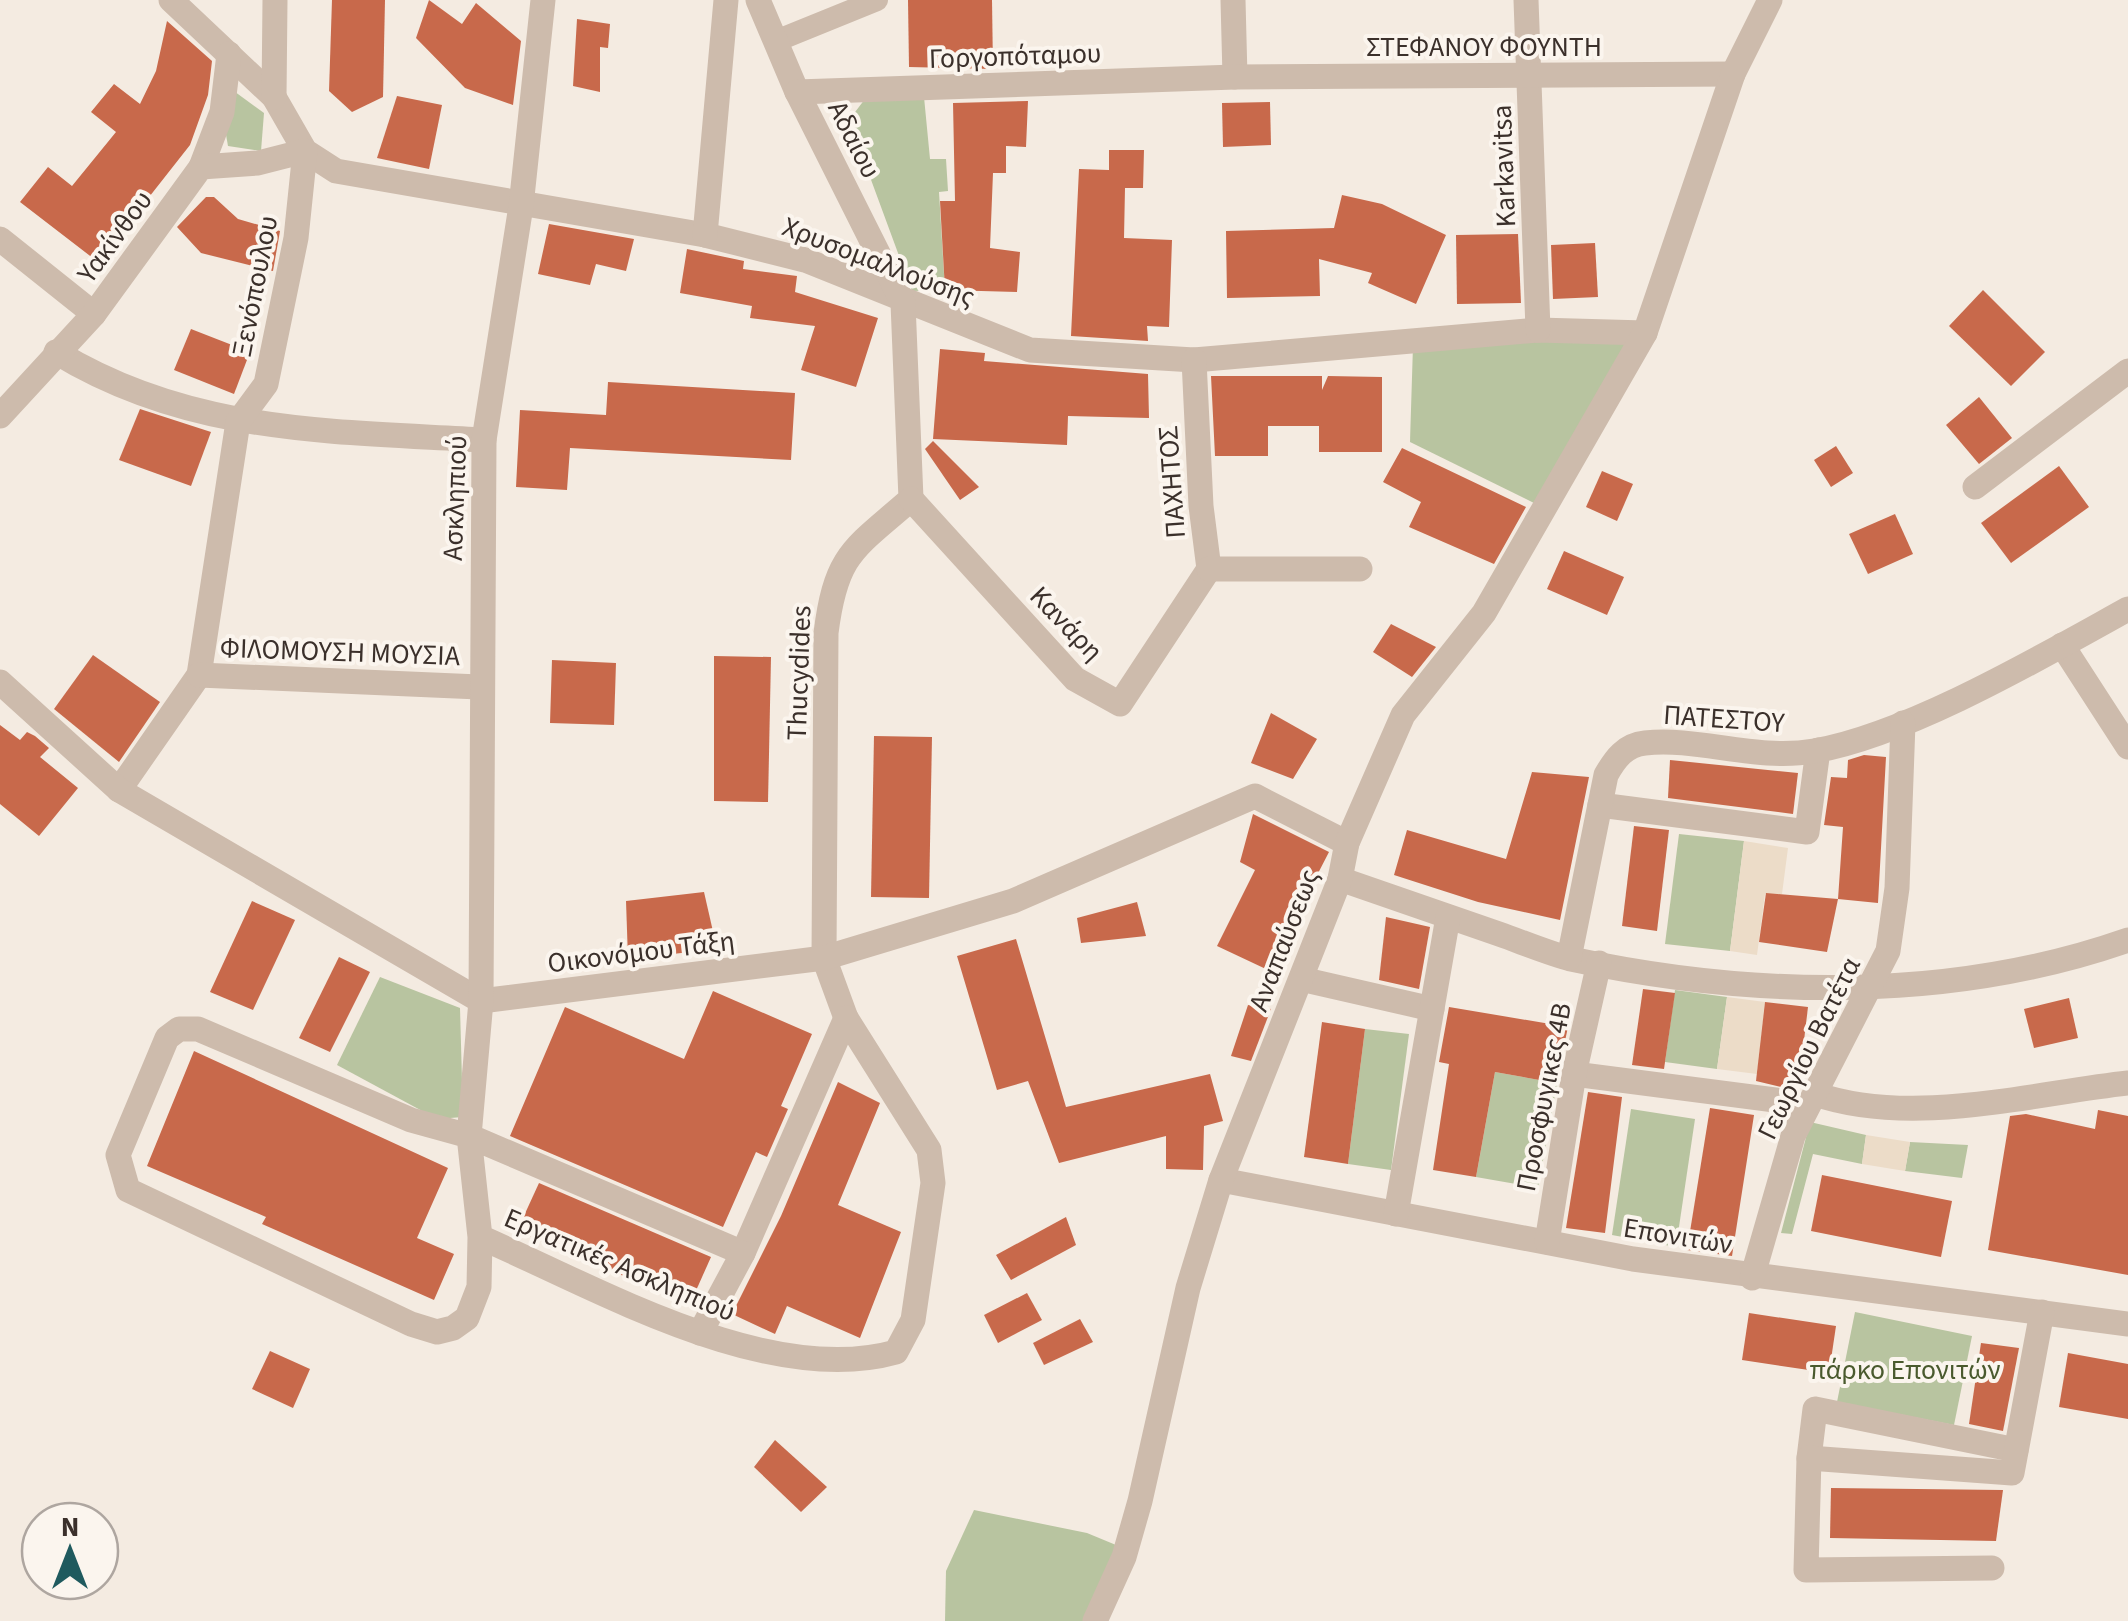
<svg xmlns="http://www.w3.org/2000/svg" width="2128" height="1621" font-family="'Source Sans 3',sans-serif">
<rect width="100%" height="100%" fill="#f4ebe1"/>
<!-- green -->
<g fill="#b8c4a0">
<path d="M227 86 264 113 261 151 228 146 222 112Z"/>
<path d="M924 97 930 159H946L948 191 939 192 945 290 912 291 849 120 865 99Z"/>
<path d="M1540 340 1632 342 1534 503 1410 442 1413 345Z"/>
<path d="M1679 834 1744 841 1730 951 1665 944Z"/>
<path d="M380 977 460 1008 463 1117 437 1119 337 1065Z"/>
<path d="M1675 990 1727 997 1717 1069 1665 1062Z"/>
<path d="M1365 1029 1409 1034 1391 1170 1348 1164Z"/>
<path d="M1495 1072 1557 1083 1538 1188 1476 1177Z"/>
<path d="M1631 1109 1695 1119 1676 1247 1612 1235Z"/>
<path d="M1810 1122 1866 1135 1862 1164 1813 1154 1792 1234 1781 1233Z"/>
<path d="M1910 1142 1968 1145 1962 1178 1905 1171Z"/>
<path d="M1855 1312 1972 1336 1954 1425 1837 1402Z"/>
<path d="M974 1510 1087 1533 1116 1545 1093 1621H945L946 1571Z"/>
</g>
<!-- plaza -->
<g fill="#ecdcc8">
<path d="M1744 841 1788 848 1782 894H1765L1757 955 1730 951Z"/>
<path d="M1727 997 1765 1002 1757 1074 1717 1069Z"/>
<path d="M1866 1135 1910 1142 1905 1171 1862 1164Z"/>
</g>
<!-- building -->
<g fill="#c8694b">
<path d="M332 0H385L383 97 352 112 329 91Z"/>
<path d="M429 0 462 24 476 3 521 41 513 105 465 88 416 38Z"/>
<path d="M908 0H992L993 69 909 67Z"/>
<path d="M577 19 610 24 608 48 600 47V92L573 86Z"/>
<path d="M167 21 212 61 208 95 190 145 98 262 20 202 48 167 72 186 116 132 91 112 114 84 140 104 156 71Z"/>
<path d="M397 96 442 105 429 169 377 158Z"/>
<path d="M1028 101 1026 147 1006 146V173H993L990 248 1020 252 1017 292 945 290 940 201H955L953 103Z"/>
<path d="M1270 102 1271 145 1223 147 1222 103Z"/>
<path d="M1109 150H1144L1143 188H1125L1124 238 1172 240 1169 327 1147 326 1148 341 1071 336 1079 169 1109 170Z"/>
<path d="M1342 195 1382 204 1446 235 1416 304 1368 283 1372 273 1319 259 1320 296 1227 298 1226 231 1334 228Z"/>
<path d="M206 197H214L238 219 280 231 273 271 201 253 177 227Z"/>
<path d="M549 224 634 239 626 271 596 264 590 285 538 274Z"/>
<path d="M1518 234 1521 303 1457 304 1456 235Z"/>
<path d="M1595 243 1598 297 1553 299 1551 245Z"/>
<path d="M687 249 744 261 743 269 797 276 795 292 878 318 856 387 801 370 815 326 750 318 752 306 680 293Z"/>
<path d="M1983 290 2045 352 2011 386 1949 326Z"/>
<path d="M191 329 250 352 234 394 174 370Z"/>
<path d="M940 349 985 353 984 361 1148 374 1149 418 1068 416 1067 445 933 439Z"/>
<path d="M1211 376H1322V390L1328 376 1382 377V452H1319V426H1268V456H1215Z"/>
<path d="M608 382 795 393 791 460 570 448 567 490 516 487 520 410 606 415Z"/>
<path d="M1979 397 2012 438 1979 464 1946 425Z"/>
<path d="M140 409 211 432 191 486 119 460Z"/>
<path d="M933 441 979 487 960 500 925 449Z"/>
<path d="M1836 446 1853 473 1831 487 1814 460Z"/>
<path d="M1402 448 1526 507 1494 564 1409 527 1421 502 1383 482Z"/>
<path d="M2059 466 2089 507 2011 563 1981 523Z"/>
<path d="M1602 471 1633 484 1617 521 1586 507Z"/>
<path d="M1895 514 1913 554 1868 574 1849 534Z"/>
<path d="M1564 551 1624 577 1607 615 1547 589Z"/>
<path d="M1391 624 1436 647 1412 677 1373 652Z"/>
<path d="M93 655 160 702 119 762 54 709Z"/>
<path d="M714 656 771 657 768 802 714 801Z"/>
<path d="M552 660 616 663 614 725 550 723Z"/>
<path d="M1271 713 1317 739 1293 779 1251 763Z"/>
<path d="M0 725 20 740 27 732 35 736 49 748 40 757 78 788 39 836 0 804Z"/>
<path d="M874 736 932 737 929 898 871 897Z"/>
<path d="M1864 755 1886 757 1878 903 1838 899 1843 827 1824 825 1831 777 1847 778 1848 760Z"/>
<path d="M1670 760 1798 773 1793 814 1668 798Z"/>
<path d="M1532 772 1589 777 1560 920 1478 902 1394 875 1407 830 1506 859Z"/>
<path d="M1253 814 1329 852 1268 970 1217 946 1255 870 1240 862Z"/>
<path d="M1634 826 1669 830 1657 931 1622 926Z"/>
<path d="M704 892 717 949 628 959 626 901Z"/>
<path d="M1766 893 1838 899 1827 952 1759 942Z"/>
<path d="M252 901 295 920 253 1010 210 992Z"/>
<path d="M1137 902 1146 936 1081 943 1077 918Z"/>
<path d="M1386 917 1430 927 1419 989 1379 980Z"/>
<path d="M1016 939 1066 1107 1210 1074 1223 1121 1204 1126 1203 1170 1166 1169V1136L1059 1163 1028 1081 997 1090 957 956Z"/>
<path d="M339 957 370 972 330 1052 299 1038Z"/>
<path d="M1643 989 1675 993 1664 1069 1632 1065Z"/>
<path d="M713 991 812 1034 781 1106 788 1109 767 1157 756 1152 723 1227 510 1136 565 1007 684 1059Z"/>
<path d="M2069 998 2078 1038 2034 1048 2024 1009Z"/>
<path d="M1765 1002 1808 1007 1798 1091 1756 1081Z"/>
<path d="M1248 1005 1271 1009 1251 1061 1231 1056Z"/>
<path d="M1449 1007 1568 1027 1556 1083 1495 1072 1476 1177 1433 1170 1449 1064 1439 1062Z"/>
<path d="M1322 1022 1365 1029 1348 1164 1304 1157Z"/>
<path d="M194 1051 448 1168 417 1238 454 1254 434 1300 262 1224 266 1217 147 1166Z"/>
<path d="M838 1082 880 1103 838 1205 901 1232 860 1338 787 1306 775 1334 732 1314 781 1216Z"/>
<path d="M1588 1092 1622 1097 1605 1233 1566 1228Z"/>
<path d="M1710 1108 1754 1115 1732 1256 1687 1250Z"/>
<path d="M2098 1110 2128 1116V1275L1988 1250 2010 1116 2026 1114 2095 1129Z"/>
<path d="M1822 1175 1952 1201 1941 1257 1811 1231Z"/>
<path d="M539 1183 711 1257 690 1304 517 1231Z"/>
<path d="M1066 1217 1076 1245 1011 1280 996 1255Z"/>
<path d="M1027 1293 1042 1320 998 1343 984 1315Z"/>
<path d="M1749 1313 1836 1326 1829 1373 1742 1360Z"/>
<path d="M1080 1319 1093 1342 1044 1365 1033 1343Z"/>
<path d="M1981 1343 2019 1348 2003 1431 1969 1424Z"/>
<path d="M270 1351 310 1369 293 1408 252 1389Z"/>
<path d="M2068 1353 2128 1364V1419L2059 1407Z"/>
<path d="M775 1440 827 1487 801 1512 754 1467Z"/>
<path d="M1831 1488 2003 1490 1996 1541 1830 1538Z"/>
</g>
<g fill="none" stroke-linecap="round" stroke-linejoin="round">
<!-- pedestrian -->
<path stroke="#cdbbac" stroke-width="22" d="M776 41 877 0"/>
<!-- minor -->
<g stroke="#cdbbac" stroke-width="25">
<path d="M171 0 274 97 305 151 336 171 705 235 805 260 1030 350 1194 360 1538 330 1645 333"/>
<path d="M758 0 797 92 903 303 911 499C854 549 836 553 826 633L824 958 846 1018"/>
<path d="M1233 0 1235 77"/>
<path d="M1526 0 1538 330"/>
<path d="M797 92 1235 77 1733 74"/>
<path d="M274 97 275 0"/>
<path d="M201 167 222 112 229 54"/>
<path d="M705 235 726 0"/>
<path d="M0 239 94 314"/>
<path d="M56 352C190 434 332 431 484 440"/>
<path d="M1194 360 1201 506 1209 569"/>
<path d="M0 416 94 314 201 167 258 163 305 151 296 238 266 384 238 422 199 675 119 790"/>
<path d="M1975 487 2128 371"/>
<path d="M911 499 1075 679 1120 704 1209 569"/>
<path d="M1209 569H1360"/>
<path d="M2062 645 2128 747"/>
<path d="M199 675 479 687"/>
<path d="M0 682 119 790 481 1001 824 958 1013 901 1255 796 1347 843"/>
<path d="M1600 805 1807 832 1818 750"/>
<path d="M1340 879C1393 897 1446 916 1499 934 1522 942 1547 953 1571 959 1753 998 1951 1002 2128 940"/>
<path d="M1569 958 1606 775C1615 759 1625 745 1645 743 1698 737 1756 761 1814 751 1908 735 2043 656 2128 609"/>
<path d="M1301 979 1432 1009"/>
<path d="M1574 1074 1775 1100"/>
<path d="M1815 1094C1912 1127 2029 1094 2128 1083"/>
<path d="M1221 1180 1633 1259 2128 1324"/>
<path d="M1396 1214 1448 917"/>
<path d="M480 1237C597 1288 768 1388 896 1352L913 1320 933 1183 929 1150 846 1018 743 1253 469 1136 411 1120 198 1029H179L167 1038 118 1155 128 1190 411 1324 437 1332 453 1328 467 1318 479 1287 480 1237 469 1136 481 1001 484 440 521 206 543 0"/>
<path d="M1547 1242 1574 1074 1599 963"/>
<path d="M1752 1278 1793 1136 1888 951 1897 888 1903 723"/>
<path d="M700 1333 743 1253"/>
<path d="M1809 1458 1815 1409 2016 1450"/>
<path d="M1992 1568 1806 1570 1809 1458 2012 1473 2042 1312"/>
<path d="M1095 1621 1124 1557 1140 1501 1188 1288 1221 1180 1340 879 1347 843 1403 715 1484 613 1645 333 1733 74 1770 0"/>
</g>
</g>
<g text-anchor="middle" stroke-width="8" stroke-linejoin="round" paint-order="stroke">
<!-- street labels -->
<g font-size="28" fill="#3b302b" stroke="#fbf5ee">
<text x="1484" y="56">ΣΤΕΦΑΝΟΥ ΦΟΥΝΤΗ</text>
<text transform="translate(1015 55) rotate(-2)" y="10">Γοργοπόταμου</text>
<text transform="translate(855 139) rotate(63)" y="10">Αδαίου</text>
<text transform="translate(1503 166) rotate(-92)" y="10">Karkavitsa</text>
<text transform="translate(114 236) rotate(-54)" y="10">Υακίνθου</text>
<text transform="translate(879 261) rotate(21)" y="10">Χρυσομαλλούσης</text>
<text transform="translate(254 286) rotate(-79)" y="10">Ξενόπουλου</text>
<text transform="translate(1171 482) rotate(-94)" y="10">ΠΑΧΗΤΟΣ</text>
<text transform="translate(454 498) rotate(-88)" y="10">Ασκληπιού</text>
<text transform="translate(1067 623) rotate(46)" y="10">Κανάρη</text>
<text transform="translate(340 651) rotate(2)" y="10">ΦΙΛΟΜΟΥΣΗ ΜΟΥΣΙΑ</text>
<text transform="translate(798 673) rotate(-88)" y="10">Thucydides</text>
<text transform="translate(1724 718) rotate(4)" y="10">ΠΑΤΕΣΤΟΥ</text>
<text transform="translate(1283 940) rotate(-69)" y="10">Αναπαύσεως</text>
<text transform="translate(641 951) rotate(-7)" y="10">Οικονόμου Τάξη</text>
<text transform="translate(1808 1048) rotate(-64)" y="10">Γεωργίου Βατέτα</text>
<text transform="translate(1543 1097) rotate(-79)" y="10">Προσφυγικες 4Β</text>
<text transform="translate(1678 1235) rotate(9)" y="10">Επονιτών</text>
<text transform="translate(620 1264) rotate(23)" y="10">Εργατικές Ασκληπιού</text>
</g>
<!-- park labels -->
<g font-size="28" fill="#4a5a2e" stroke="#fbf5ee">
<text x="1905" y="1379">πάρκο Επονιτών</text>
</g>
</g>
<!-- north arrow -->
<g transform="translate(70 1551)"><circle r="48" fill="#fbf5ee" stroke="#aea6a0" stroke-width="2.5"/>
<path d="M0-8L18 38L0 25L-18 38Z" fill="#1f5a5e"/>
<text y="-15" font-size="28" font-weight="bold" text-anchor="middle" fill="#3b302b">N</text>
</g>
</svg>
